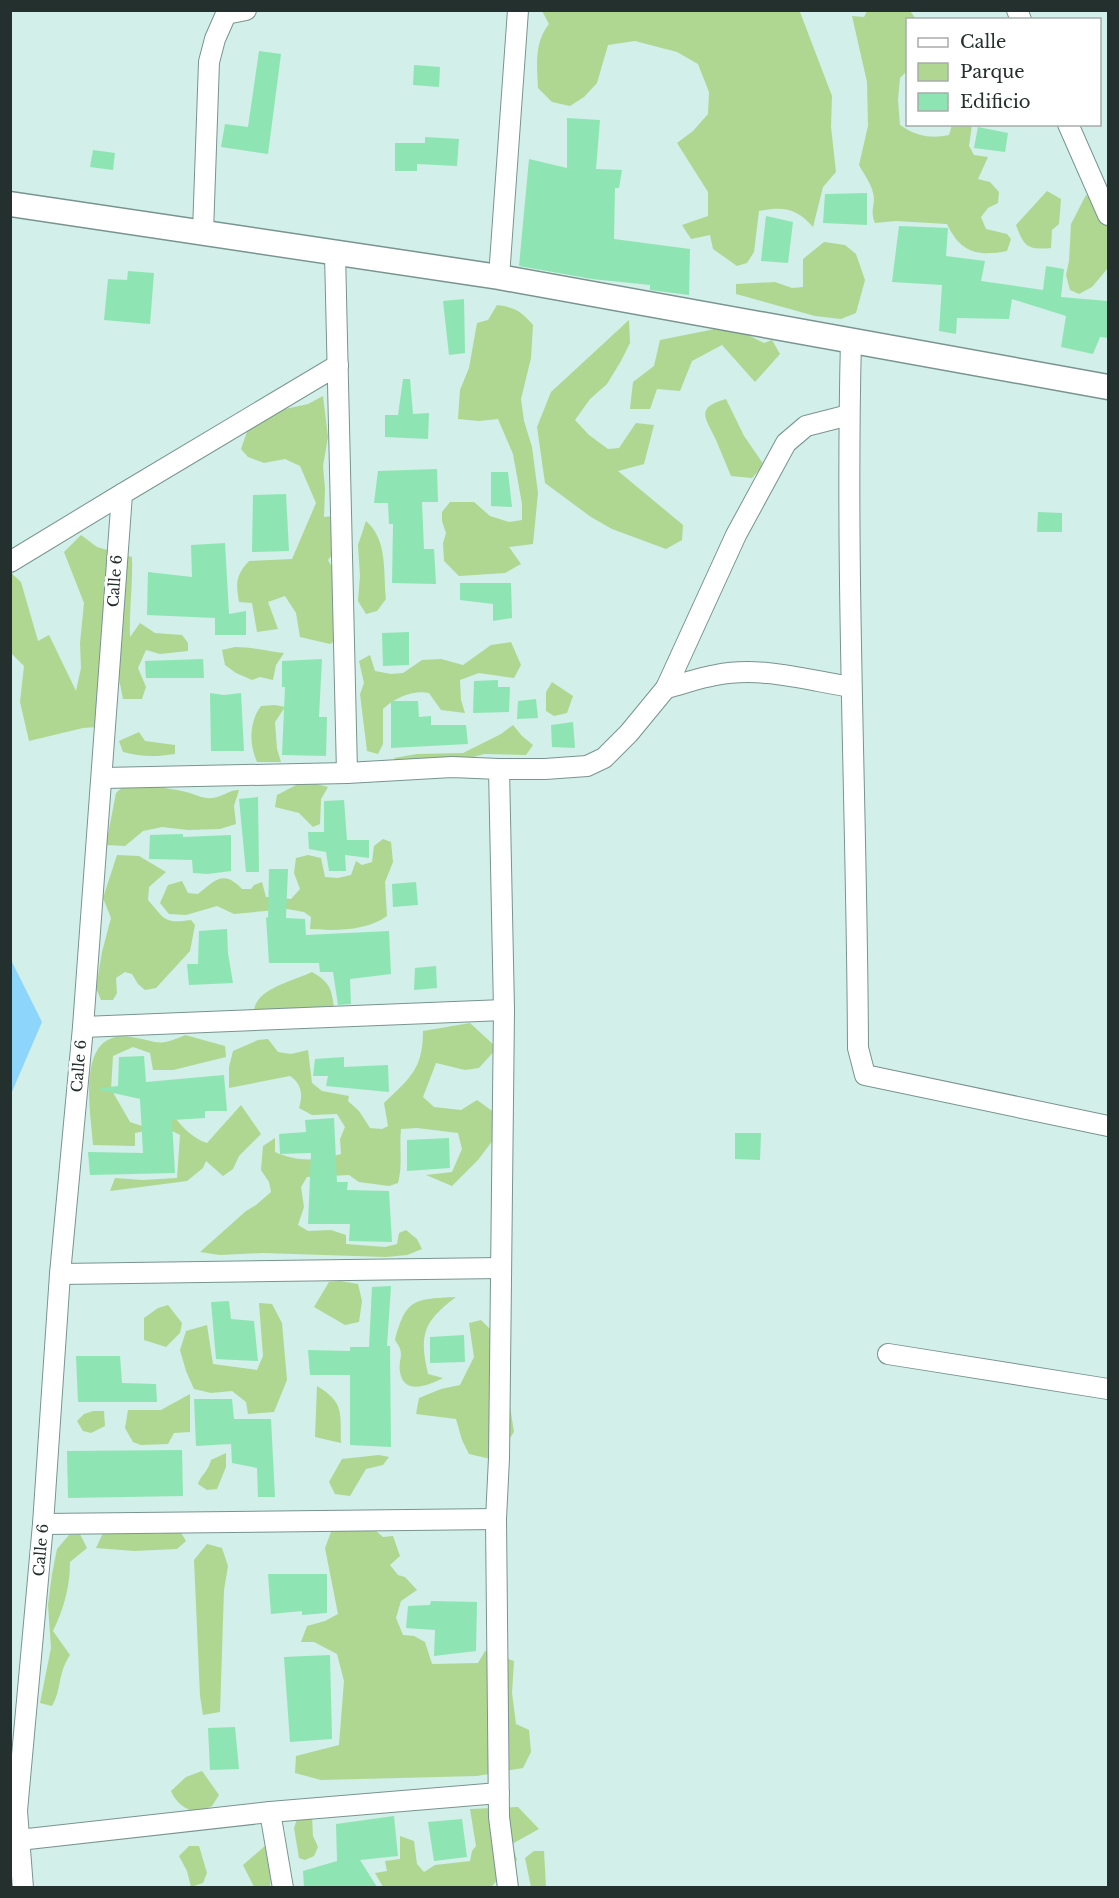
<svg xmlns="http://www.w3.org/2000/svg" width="1119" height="1898" font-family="'Libre Baskerville',serif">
<rect width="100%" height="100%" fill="#d2efe9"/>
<!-- green -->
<g fill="#afd791">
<path d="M542 11H801L800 12 832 96 831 127 836 172 823 187 813 227C797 208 783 206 759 211L754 252 747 263 737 266 713 249 710 235 691 239 682 225 708 216V192L677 143 693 131 708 114 709 92 698 64 677 52 635 41 608 45 597 83 584 97 570 106 552 102 538 88C537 65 534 43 549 24Z"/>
<path d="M910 11 916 19 908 20 907 71 900 78 898 100 900 125C916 136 930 139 949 135L952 125H972L969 146 974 155 988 157 978 179 990 182 999 192 998 203 988 208 981 217 986 229 1007 234 1011 239 1007 251C977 257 960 252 947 224L896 221 875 223C871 213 873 210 874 200 874 187 865 176 859 165L868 126 867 82 852 16 864 17 867 11Z"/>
<path d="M1047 191 1061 199 1059 224 1052 230 1051 248C1028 250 1024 247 1016 225Z"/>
<path d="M1086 195 1108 206V268L1092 287 1079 294 1070 290 1066 275 1069 261 1071 224Z"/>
<path d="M824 242 845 245 856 254 865 280 856 313 841 319 815 316 736 294V284L775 282 792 288 803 287V259Z"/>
<path d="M497 305C514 307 522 312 533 325L531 358 521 399 524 421 532 447 538 493 533 544 509 547 521 564 505 573 459 576 444 561 443 543 446 533 442 521V512L450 502H474L490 516 509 522 522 520V504L513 454 498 419 479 421 458 419 460 390 469 368 477 323 488 320Z"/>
<path d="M629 320 630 343 621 361 607 384 590 399 575 420 589 435 608 449 619 448 636 423 654 425 644 464 618 471 683 525 682 540 666 549 612 529 591 517 545 483 537 427 551 392Z"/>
<path d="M730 326 764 343 772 340 780 354 755 382 722 345 692 361 680 391 657 389 650 409H630L633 382 654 366 660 340Z"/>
<path d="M323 396 328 437 323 466 325 489 324 517 351 514 348 534 328 560 345 591 344 635 330 644 300 637 296 613 285 596 268 602 278 629 257 632 252 603 239 602C236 584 235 576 249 561L292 559 316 503 300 466 285 459 264 463 248 457 241 449 249 426 285 409 308 404Z"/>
<path d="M726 399 744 436 764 465 752 478 731 476C726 464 721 452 716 440 706 418 694 408 726 399Z"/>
<path d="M366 521C388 540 383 572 386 599L377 611 366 614 358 601 360 576 358 545Z"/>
<path d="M81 535 97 547 132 557C133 584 129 610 130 637L140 623 155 633 182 635 188 643V651L160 654 146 650 138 668 146 687 142 699H123L119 679 97 727 83 728 29 741 20 702 24 666 11 653 10 572 21 582 38 641 49 635 76 691 81 668 80 643 84 603 64 552Z"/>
<path d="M511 642 521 665 514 678 479 673 460 680 461 700 465 713 441 710 429 693C412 690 395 698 383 709V744L378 754 367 751 360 694 364 683 359 661 370 655 375 671 391 674 403 673 422 660 441 659 463 665 491 645Z"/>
<path d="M235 647C253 647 266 651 284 653L276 665 273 680 260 677 252 680 236 673 225 665 222 650Z"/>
<path d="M552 682 573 696 567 713 554 716 546 711V692Z"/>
<path d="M275 705 285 707 275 722 277 749 281 762H257C249 744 249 722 261 706Z"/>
<path d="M513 725 522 736 533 745 526 755 484 754 406 776 394 758 417 754 463 753 501 734Z"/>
<path d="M139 732 145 741 175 745V754C156 757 141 757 123 752L119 741Z"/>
<path d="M304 781 328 787 321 799 320 824 313 827 299 813 275 807 277 795Z"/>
<path d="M125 785C145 786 166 787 186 792 195 794 202 799 213 798 222 797 229 790 239 790L234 806 236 824 220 829 188 830 162 827 143 831 125 846 106 845 116 793Z"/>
<path d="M383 839 391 842 393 862 385 882 387 916C367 931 334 931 310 929L311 917 304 912 287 909 234 914 217 906 186 915 169 914 160 903 168 885 182 881 188 893 198 894C215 881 223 869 242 889H251L254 885 262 882 266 897 291 899 300 889 294 873 296 858 308 855 321 858 325 877 338 878 351 875 356 861 362 865 372 862 374 846Z"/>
<path d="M117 855 139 856 166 872 149 887 148 900C165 919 163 924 191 920L195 925 190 951 156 988 145 990 138 984 132 974 125 972 116 978 117 993 113 1000H101L96 988 102 952 111 918 103 898Z"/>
<path d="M312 972C333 984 331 991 335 1013L253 1016C254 1012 254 1006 257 1002 265 987 298 979 312 972Z"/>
<path d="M470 1023 497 1048 479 1068 465 1070 436 1063 423 1097 434 1107 461 1110 477 1100 495 1113 499 1132 478 1160 452 1186 426 1175 452 1172 462 1149 458 1133 417 1128 401 1129C399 1148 403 1164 398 1183L389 1186 359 1182 349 1175 307 1177 301 1187 304 1207 298 1225 308 1231 331 1230 346 1235V1244L385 1247 397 1244 399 1233 406 1230 417 1239 422 1249 407 1255 386 1257 263 1253 220 1255 200 1252 246 1211 256 1205 271 1192 269 1182 261 1170 263 1146 275 1138V1152C296 1162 319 1161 341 1154L340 1139 345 1127 337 1114 312 1115 299 1108C303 1095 302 1084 290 1076L229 1088V1067L233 1051 258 1040 268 1039 278 1052 291 1054 308 1050 312 1083 322 1091 349 1096 348 1101 359 1111 370 1128 382 1129 388 1126 384 1103C410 1078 423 1069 423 1031Z"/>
<path d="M185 1035 225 1046 226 1057 173 1070H153L150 1053 133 1047 113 1056 111 1089 130 1122 142 1126 173 1115C183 1128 192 1138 207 1143L241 1105 261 1134 239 1156 233 1169 223 1176 206 1161 203 1168 187 1181 110 1191 115 1178 142 1180 177 1178 180 1135 164 1127 135 1133V1146L93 1145C91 1113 74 1028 131 1037 158 1041 157 1048 185 1035Z"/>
<path d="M340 1281 358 1284 362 1301 359 1322 345 1325 314 1307 329 1282Z"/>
<path d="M456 1297C423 1322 419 1334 428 1374L443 1378C429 1385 404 1396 400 1372 398 1357 406 1355 395 1340 406 1298 415 1299 456 1297Z"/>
<path d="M259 1303 272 1304 282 1323 287 1380 274 1412 248 1414 246 1402 232 1391 211 1393 194 1389 186 1371 180 1350 186 1331 207 1325 213 1364 257 1370 263 1356Z"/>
<path d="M168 1305 182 1323 180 1333 166 1347 144 1340V1318L158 1308Z"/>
<path d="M481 1320 499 1338 514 1432 495 1460 469 1454 462 1440 456 1419 416 1414 419 1398 441 1389 460 1385 474 1357 469 1323Z"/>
<path d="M317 1386C345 1403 340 1413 341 1443L315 1437Z"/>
<path d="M190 1394V1432L174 1433 168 1444 141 1445 133 1442 125 1428 128 1410H161Z"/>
<path d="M93 1411H104L105 1426 91 1433 83 1431 77 1421 84 1414Z"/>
<path d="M226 1453V1467L217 1489 207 1490 198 1484C202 1473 207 1474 211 1460Z"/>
<path d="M379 1455 389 1457 383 1465 366 1469 350 1496 335 1494 329 1482 342 1459Z"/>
<path d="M354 1512 383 1537 393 1536 400 1556 390 1565 398 1575 405 1577 417 1590 401 1601 396 1618 403 1635 414 1636 425 1642 432 1664 478 1663 485 1651 514 1661 512 1693 516 1724 529 1730 531 1752 523 1768 477 1776 321 1780 295 1773 296 1756 339 1745 344 1681 337 1654 314 1642H301L307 1626 325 1621 338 1614 325 1548 331 1532Z"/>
<path d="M180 1531 186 1541 177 1549 134 1551 96 1548 103 1533 159 1534Z"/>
<path d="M80 1534 87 1548 70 1562C70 1587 64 1608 53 1631L70 1655C57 1675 62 1689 52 1706L40 1703 51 1648 48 1605 52 1574 57 1549 69 1535Z"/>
<path d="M207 1544 222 1548 228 1566 224 1590 220 1712 203 1715 200 1696 194 1560Z"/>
<path d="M202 1771 219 1795 212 1806 197 1813C185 1809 176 1803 171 1791L186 1777Z"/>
<path d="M518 1807 539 1829 512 1844 517 1860 491 1887H383L375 1873 387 1871 385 1861 400 1859V1836L414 1841 417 1864 424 1872 435 1865 470 1861 472 1851 476 1846 470 1809Z"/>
<path d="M312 1816 313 1836 318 1847 314 1856 305 1860 299 1858 294 1828 297 1819Z"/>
<path d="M266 1845 272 1864 270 1887H254L243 1865Z"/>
<path d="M189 1846H199L207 1873 203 1883 191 1887 187 1871 179 1856Z"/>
<path d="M534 1851H544L546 1887H531L525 1858Z"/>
</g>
<!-- water -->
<path fill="#8dd5fa" d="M11 960 42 1022 11 1094Z"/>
<!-- building -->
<g fill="#8ee5b3">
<path d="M259 51 281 54 268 154 221 147 225 124 248 127Z"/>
<path d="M414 65 440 67 439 87 413 85Z"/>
<path d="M567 118 600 120 596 169 622 170 619 188H615L614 239 690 249 689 295 650 290V285L592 279 519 266 529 159 567 168Z"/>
<path d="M978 127 1008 133 1005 152 974 148Z"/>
<path d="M425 137 459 139 457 166 417 164V171H395V143H425Z"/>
<path d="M93 150 115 153 113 170 90 167Z"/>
<path d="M867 193V225L823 223 825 194Z"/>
<path d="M766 216 793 222 788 263 761 261Z"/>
<path d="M899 226 948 228 946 256 985 261 981 281 1043 290 1046 266 1064 269 1061 297 1108 301V338L1100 337 1093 354 1061 347 1066 316 1012 299 1009 319 957 318 956 334 939 331 942 285 892 282Z"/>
<path d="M128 271 154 273 150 324 104 320 108 279 127 280Z"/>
<path d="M464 299 465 353 449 355 443 301Z"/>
<path d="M403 379H410L413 414 429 413 428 439 385 437V415H398Z"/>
<path d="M437 469 438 502H422L424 549H434L436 584 392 583 393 524H389L388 503H374L378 471Z"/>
<path d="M491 472H508L512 507 491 506Z"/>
<path d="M286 494 289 551 252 552 253 495Z"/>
<path d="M1038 512 1062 513V532H1037Z"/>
<path d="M225 543 229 614 246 611V635H215V618L147 615 148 572 192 577 191 545Z"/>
<path d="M460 583H511L512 618 493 621V604L460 600Z"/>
<path d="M409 632V665L383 666 382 633Z"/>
<path d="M203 659 204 678H146L145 661Z"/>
<path d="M322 659 319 717H327L326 756 282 755 285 687H282V661Z"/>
<path d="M498 680V687H510L509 712 473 713 474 681Z"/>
<path d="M210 693 224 695 241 693 244 751H211Z"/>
<path d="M536 699 538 718 517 719 518 701Z"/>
<path d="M391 701H418L419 717 431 716V725H466L468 744 391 748Z"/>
<path d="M573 722 575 748 552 747 551 725Z"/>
<path d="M258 797 259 872H246L239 799Z"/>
<path d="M344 800 347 840H369V858L345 855 346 871H329L326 852 309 849 308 832H324V801Z"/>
<path d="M183 834V837L231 835V871L208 874 193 873 192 860 149 859 150 835Z"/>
<path d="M269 869H288L286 918 305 919 306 935 389 931 391 974 350 979 351 1004 338 1005 333 972H320L319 963H269L266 917 268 918Z"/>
<path d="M416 882 418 905 393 907 392 884Z"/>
<path d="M227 929 228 953 233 983 189 985 187 964H198L199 931Z"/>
<path d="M436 966 437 988 414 990 415 968Z"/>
<path d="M144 1056 146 1082 224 1075 227 1111H205V1118L172 1120 175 1173 90 1175 88 1152 143 1153 140 1099 100 1090V1088L118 1086 119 1057Z"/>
<path d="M344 1057V1067L388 1065 389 1092 326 1086 328 1076H313L315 1059Z"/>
<path d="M334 1118 337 1182H348L347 1190 389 1191 392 1242 349 1241 350 1224H308L311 1153 280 1154 279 1134 306 1132 305 1120Z"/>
<path d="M735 1133H761L760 1160 735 1159Z"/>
<path d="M449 1138 450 1168 407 1171V1140Z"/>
<path d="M391 1286 387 1346H390L391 1447 350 1445V1375H310L308 1350 350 1351V1347H369L372 1287Z"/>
<path d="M229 1301 231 1319 254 1321 258 1361 216 1359 211 1302Z"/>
<path d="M464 1335 465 1362 430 1363V1337Z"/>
<path d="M76 1356H120L122 1383 156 1384 157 1402H78Z"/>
<path d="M194 1399H232L234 1419H271L275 1497H258L257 1468 232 1463 231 1444 196 1446Z"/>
<path d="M182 1450 183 1496 68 1498 67 1451Z"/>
<path d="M268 1574H327V1613L302 1615V1611L271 1614Z"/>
<path d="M431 1601 477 1602 476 1651 434 1656 435 1630 406 1628 408 1606 430 1605Z"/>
<path d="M330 1655 332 1739 290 1742 284 1657Z"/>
<path d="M235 1727 239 1769 210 1770 208 1728Z"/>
<path d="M394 1816 398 1856 360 1860 377 1887H304L303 1871 337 1861 336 1824Z"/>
<path d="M462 1819 467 1857 434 1861 428 1822Z"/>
</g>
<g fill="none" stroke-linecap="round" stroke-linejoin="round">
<!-- minor casing -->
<g stroke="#79948f" stroke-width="22">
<g id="minor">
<path d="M1017 10 1021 20"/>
<path d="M1068 124 1108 215"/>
<path d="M203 232 209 62 215 39 226 14 246 10"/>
<path d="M335 253 347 773"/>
<path d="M499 277 518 10"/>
<path d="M851 340C845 576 857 812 858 1048L865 1075 1108 1126"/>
<path d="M10 562 122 494"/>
<path d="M666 688C682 684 699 678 716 675 761 666 807 680 851 687"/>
<path d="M499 769H545L587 766 604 758 629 733 666 688 736 535 786 443 806 426 849 415"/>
<path d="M103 778 347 773 452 767 499 769 504 1010 499 1458 496 1519 499 1817 508 1888"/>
<path d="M83 1027 504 1010"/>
<path d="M60 1274 501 1268"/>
<path d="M888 1354 1108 1389"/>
<path d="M43 1524 496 1519"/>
<path d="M270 1812 283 1888"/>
<path d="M10 1841 270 1812 499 1793"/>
<path d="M23 1888 17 1811 43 1524 60 1274 83 1027 122 494 338 365"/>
</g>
</g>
<!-- tertiary casing -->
<g stroke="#79948f" stroke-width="27">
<path id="tertiary" d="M10 204 499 277 1108 387"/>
</g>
<!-- minor -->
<use href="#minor" stroke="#fff" stroke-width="20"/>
<!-- tertiary -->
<use href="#tertiary" stroke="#fff" stroke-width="24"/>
</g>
<g text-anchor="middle" stroke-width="6" stroke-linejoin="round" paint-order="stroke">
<!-- street labels -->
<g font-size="15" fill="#24302e" stroke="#fff">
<text transform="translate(115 581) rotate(-86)" y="5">Calle 6</text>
<text transform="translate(79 1066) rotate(-85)" y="5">Calle 6</text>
<text transform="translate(41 1550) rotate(-85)" y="5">Calle 6</text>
</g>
</g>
<!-- border -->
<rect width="1119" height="1898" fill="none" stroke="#24302e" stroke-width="24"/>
<!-- legend -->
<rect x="906" y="18" width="195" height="108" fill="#ffffff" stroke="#a7acab" stroke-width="1.5"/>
<rect x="918" y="38" width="30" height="9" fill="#ffffff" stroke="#a7acab" stroke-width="1.5"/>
<text x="960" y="48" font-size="18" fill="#24302e">Calle</text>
<rect x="918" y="63" width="30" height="18" fill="#afd791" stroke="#a7acab" stroke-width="1.5"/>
<text x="960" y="78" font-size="18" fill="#24302e">Parque</text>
<rect x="918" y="93" width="30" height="18" fill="#8ee5b3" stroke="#a7acab" stroke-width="1.5"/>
<text x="960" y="108" font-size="18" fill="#24302e">Edificio</text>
</svg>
